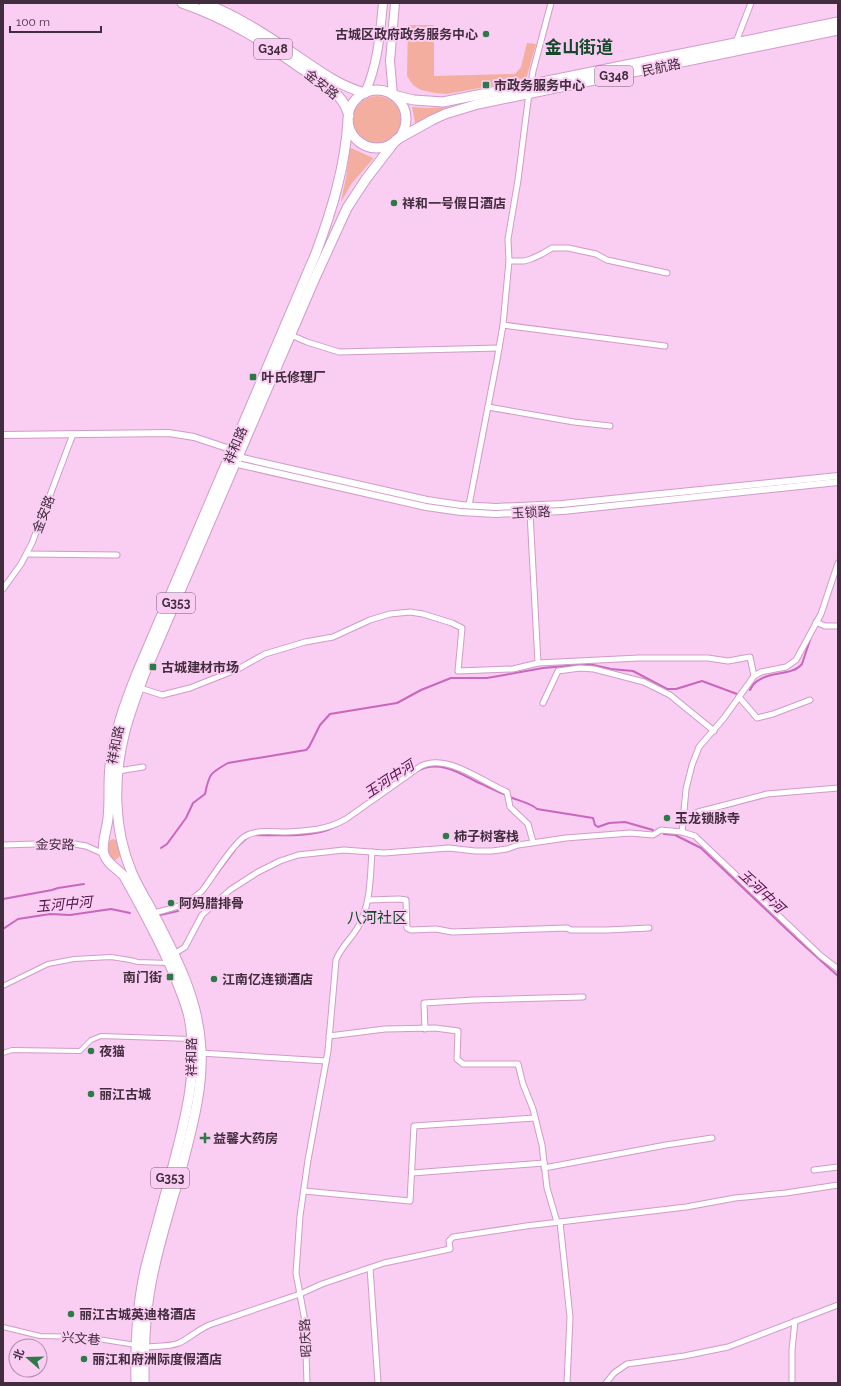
<svg xmlns="http://www.w3.org/2000/svg" width="841" height="1386" font-family="Raleway,'Noto Sans SC',sans-serif">
<rect width="100%" height="100%" fill="#facdf2"/>
<!-- green -->
<g fill="#f3ae9f">
<path d="M408 25H434V76L515 74 521 67 527 43 536 44 527 76 522 80 447 94 435 93 421 90 413 85 407 76Z"/>
<circle cx="377" cy="120" r="24"/>
<path d="M412 107 428 108 447 107V108L416 124 415 123Z"/>
<path d="M351 148 373 158V159L352 183 342 200 341 201 346 178 350 149Z"/>
<path d="M113 839 118 841 121 854C119 858 116 860 112 860 107 854 103 842 113 839Z"/>
</g>
<g fill="none" stroke-linecap="round" stroke-linejoin="round">
<!-- stream -->
<g stroke="#c967bc" stroke-width="2">
<path d="M750 690C752 686 755 682 759 680 771 671 792 676 802 664L811 637"/>
<path d="M416 772C437 759 458 772 477 782 487 786 496 791 506 795"/>
<path d="M510 797C517 800 533 804 537 809L593 818 595 825 598 827 609 823 625 822 653 830"/>
<path d="M664 834 675 835 701 848 798 940 838 976"/>
<path d="M252 835C273 835 317 838 334 827"/>
<path d="M238 846 248 837"/>
<path d="M161 848 167 844 186 818 193 803 205 794C209 774 210 773 228 763L306 750 309 747 320 725 330 714 397 703 421 690 451 678H487L543 668 589 664 611 669 633 671 667 689H676L702 681 737 694"/>
<path d="M204 891 235 850"/>
<path d="M3 899 52 890 58 888 84 884"/>
<path d="M160 915 178 911 192 902"/>
<path d="M3 929 18 919 50 914 70 915 111 909 130 913"/>
</g>
<!-- pedestrian casing -->
<g stroke="#d19bc8" stroke-width="6">
<g id="pedestrian">
<path d="M3 986 48 964 74 959 111 957 130 960 138 962 168 963"/>
<path d="M3 1053 12 1050 80 1051 91 1040 101 1036 192 1039"/>
<path d="M3 1327 40 1336 85 1337 136 1345"/>
</g>
</g>
<!-- minor casing -->
<g stroke="#d19bc8" stroke-width="7">
<g id="minor">
<path d="M736 42 751 3"/>
<path d="M531 84 533 71 551 3"/>
<path d="M509 261H524L531 259 542 254 552 248H568L596 254 607 260 667 273"/>
<path d="M503 325 665 346"/>
<path d="M291 335 307 342 339 352 499 348"/>
<path d="M488 407 574 422 610 426"/>
<path d="M469 505 497 360 503 325 509 261 508 239 518 180 529 93"/>
<path d="M530 513 538 663"/>
<path d="M27 554 117 555"/>
<path d="M3 589 21 564 32 543 73 434"/>
<path d="M816 622 825 626H838"/>
<path d="M140 688 162 695 190 688 238 669 265 654 305 642 333 637 370 620 390 614 410 612 423 614 452 623 462 628 458 671 513 669 538 663 639 658H708L728 661 750 657 754 676"/>
<path d="M739 697 757 718 773 714 810 700"/>
<path d="M543 703 558 671 580 668 594 669 644 682 670 695 714 731"/>
<path d="M118 771 143 767"/>
<path d="M683 820 698 812 767 794 838 788"/>
<path d="M682 832 686 789 692 765 699 747 724 718 754 676 761 672 786 667 796 660 821 614 838 563"/>
<path d="M3 845 69 843 86 846 104 854"/>
<path d="M368 900 399 899 406 900 407 928 411 930 436 929 452 932 567 928 571 930H607L649 928"/>
<path d="M153 913C175 908 185 906 202 891 212 878 232 845 244 837 256 829 273 832 286 832 308 831 327 830 346 819L421 766C447 753 483 782 507 792L510 807 528 824 533 842"/>
<path d="M174 954 185 947 202 915 230 890 258 872 280 861 298 855 344 850 384 853 449 848 475 851H492L507 849 518 845 566 838 630 833 653 835 661 830 682 832 695 836 821 956 838 969"/>
<path d="M425 1029 424 1003 474 1000 583 997"/>
<path d="M329 1036 385 1029 435 1028 458 1031 457 1059 463 1064H518L523 1084 533 1109 542 1145 547 1188 557 1222"/>
<path d="M201 1053 326 1061"/>
<path d="M544 1168 666 1145 712 1138"/>
<path d="M814 1170 838 1167"/>
<path d="M412 1173 544 1163"/>
<path d="M304 1191 410 1201 414 1126 535 1118"/>
<path d="M560 1222 570 1317 567 1383"/>
<path d="M370 1268 378 1383"/>
<path d="M144 1347C155 1346 169 1347 179 1343 189 1338 198 1330 209 1325L300 1294 322 1284 384 1263 450 1249 449 1241 453 1237 526 1226 686 1207 735 1198 786 1193 838 1185"/>
<path d="M307 1383 305 1321 296 1273 300 1216 308 1160 328 1051 336 960C341 947 351 939 358 927 371 904 370 878 372 852"/>
<path d="M606 1383 614 1373 627 1364 684 1356 728 1347 838 1305"/>
<path d="M792 1383V1350L795 1321"/>
</g>
</g>
<!-- tertiary casing -->
<g stroke="#d19bc8" stroke-width="8">
<g id="tertiary">
<path d="M3 435 169 433 194 437 233 450"/>
<path d="M234 456 427 500 461 505 496 507 562 504 838 476"/>
<path d="M233 463 426 507 461 512 495 514 563 511 838 482"/>
</g>
</g>
<!-- primary casing -->
<g stroke="#d19bc8" stroke-width="10">
<g id="primary">
<path d="M365 93C378 64 380 34 383 3"/>
<path d="M393 95 390 61 395 3"/>
</g>
</g>
<!-- trunk casing -->
<g stroke="#d19bc8" stroke-width="11">
<g id="trunk">
<path d="M182 3C228 19 263 41 302 69 315 77 329 85 339 97 344 102 347 109 349 116"/>
<path d="M204 3C235 15 263 33 290 51 314 67 336 85 365 93"/>
<circle cx="377" cy="119" r="29"/>
<path d="M393 95 414 100 443 102 838 22"/>
<path d="M136 1383C135 1343 137 1304 146 1266 155 1232 164 1199 173 1166 186 1117 199 1067 189 1017 186 1003 180 990 175 977 161 942 142 909 124 876 118 869 107 864 104 854 101 843 107 830 108 818 110 801 108 784 110 766 114 733 125 703 137 673L316 253C332 210 345 167 348 121"/>
<path d="M144 1383C144 1345 145 1307 154 1269 162 1232 174 1196 184 1159 193 1124 203 1086 201 1050 199 997 173 951 149 905 143 895 137 884 132 873 113 829 113 777 125 731 130 712 137 694 144 675L315 278 347 208 366 179 396 140 432 120 445 114 478 104 838 30"/>
</g>
</g>
<!-- pedestrian -->
<use href="#pedestrian" stroke="#fff" stroke-width="4"/>
<!-- minor -->
<use href="#minor" stroke="#fff" stroke-width="5"/>
<!-- tertiary -->
<use href="#tertiary" stroke="#fff" stroke-width="6"/>
<!-- primary -->
<use href="#primary" stroke="#fff" stroke-width="8"/>
<!-- trunk -->
<use href="#trunk" stroke="#fff" stroke-width="9"/>
</g>
<!-- markers -->
<g fill="#2d7948" stroke="#facdf2" stroke-width="1.5">
<circle cx="486" cy="34" r="4"/>
<rect x="482" y="81" width="8" height="8" rx="2"/>
<circle cx="394" cy="203" r="4"/>
<rect x="249" y="373" width="8" height="8" rx="2"/>
<rect x="149" y="663" width="8" height="8" rx="2"/>
<circle cx="667" cy="818" r="4"/>
<circle cx="446" cy="836" r="4"/>
<circle cx="171" cy="903" r="4"/>
<rect x="166" y="973" width="8" height="8" rx="2"/>
<circle cx="214" cy="979" r="4"/>
<circle cx="91" cy="1051" r="4"/>
<circle cx="91" cy="1094" r="4"/>
<path d="M203 1132h4v4h4v4h-4v4h-4v-4h-4v-4h4z"/>
<circle cx="71" cy="1314" r="4"/>
<circle cx="84" cy="1359" r="4"/>
</g>
<g text-anchor="middle" stroke-width="4" stroke-linejoin="round" paint-order="stroke">
<!-- shield labels -->
<g fill="#facdf2" stroke="#795d75" stroke-width="1">
<rect x="254" y="39" width="38" height="20" rx="3"/>
<rect x="595" y="66" width="38" height="20" rx="3"/>
<rect x="157" y="593" width="38" height="20" rx="3"/>
<rect x="151" y="1168" width="38" height="20" rx="3"/>
</g>
<g font-size="12" font-weight="bold" fill="#422d3f">
<text x="273" y="53">G348</text>
<text x="614" y="80">G348</text>
<text x="176" y="607">G353</text>
<text x="170" y="1182">G353</text>
</g>
<!-- poi labels -->
<g font-size="13" font-weight="bold" fill="#422d3f" stroke="#facdf2" text-anchor="start">
<text x="478" y="39" text-anchor="end">古城区政府政务服务中心</text>
<text x="494" y="90">市政务服务中心</text>
<text x="402" y="208">祥和一号假日酒店</text>
<text x="261" y="382">叶氏修理厂</text>
<text x="161" y="672">古城建材市场</text>
<text x="675" y="823">玉龙锁脉寺</text>
<text x="454" y="841">柿子树客栈</text>
<text x="179" y="908">阿妈腊排骨</text>
<text x="162" y="982" text-anchor="end">南门街</text>
<text x="222" y="984">江南亿连锁酒店</text>
<text x="99" y="1056">夜猫</text>
<text x="99" y="1099">丽江古城</text>
<text x="213" y="1143">益馨大药房</text>
<text x="79" y="1319">丽江古城英迪格酒店</text>
<text x="92" y="1364">丽江和府洲际度假酒店</text>
</g>
<!-- street labels -->
<g font-size="13" fill="#422d3f" stroke="#facdf2">
<text transform="translate(661 67) rotate(-12)" y="5">民航路</text>
<text transform="translate(322 84) rotate(38)" y="5">金安路</text>
<text transform="translate(235 445) rotate(-67)" y="5">祥和路</text>
<text transform="translate(531 512) rotate(-3)" y="5">玉锁路</text>
<text transform="translate(43 514) rotate(-69)" y="5">金安路</text>
<text transform="translate(115 745) rotate(-79)" y="5">祥和路</text>
<text transform="translate(55 844) rotate(1)" y="5">金安路</text>
<text transform="translate(191 1057) rotate(-90)" y="5">祥和路</text>
<text transform="translate(81 1338) rotate(5)" y="5">兴文巷</text>
<text transform="translate(305 1338) rotate(-93)" y="5">昭庆路</text>
</g>
<!-- water labels -->
<g font-size="14" font-style="italic" fill="#501149" stroke="#facdf2">
<text transform="translate(389 779) rotate(-33)" y="5">玉河中河</text>
<text transform="translate(762 891) rotate(43)" y="5">玉河中河</text>
<text transform="translate(64 904) rotate(-5)" y="5">玉河中河</text>
</g>
<!-- quarter labels -->
<g font-size="15" fill="#134928" stroke="#facdf2">
<text x="377" y="923">八河社区</text>
</g>
<!-- district labels -->
<g font-size="17" font-weight="bold" fill="#134928" stroke="#facdf2">
<text x="579" y="53">金山街道</text>
</g>
</g>
<!-- border -->
<rect width="841" height="1386" fill="none" stroke="#422d3f" stroke-width="8"/>
<!-- north arrow -->
<g transform="translate(28 1358) rotate(290)"><circle r="19" fill="#facdf2" stroke="#b08daa"/>
<path d="M0-3L7 15L0 10L-7 15Z" fill="#2d7948"/>
<text y="-6" font-size="11" font-weight="bold" text-anchor="middle" fill="#422d3f">北</text>
</g>
<!-- scale -->
<path d="M10 26v6h91v-6" fill="none" stroke="#422d3f" stroke-width="2"/>
<text x="16" y="26" font-size="12" fill="#422d3f" stroke="#facdf2" stroke-width="3" paint-order="stroke">100 m</text>
</svg>
